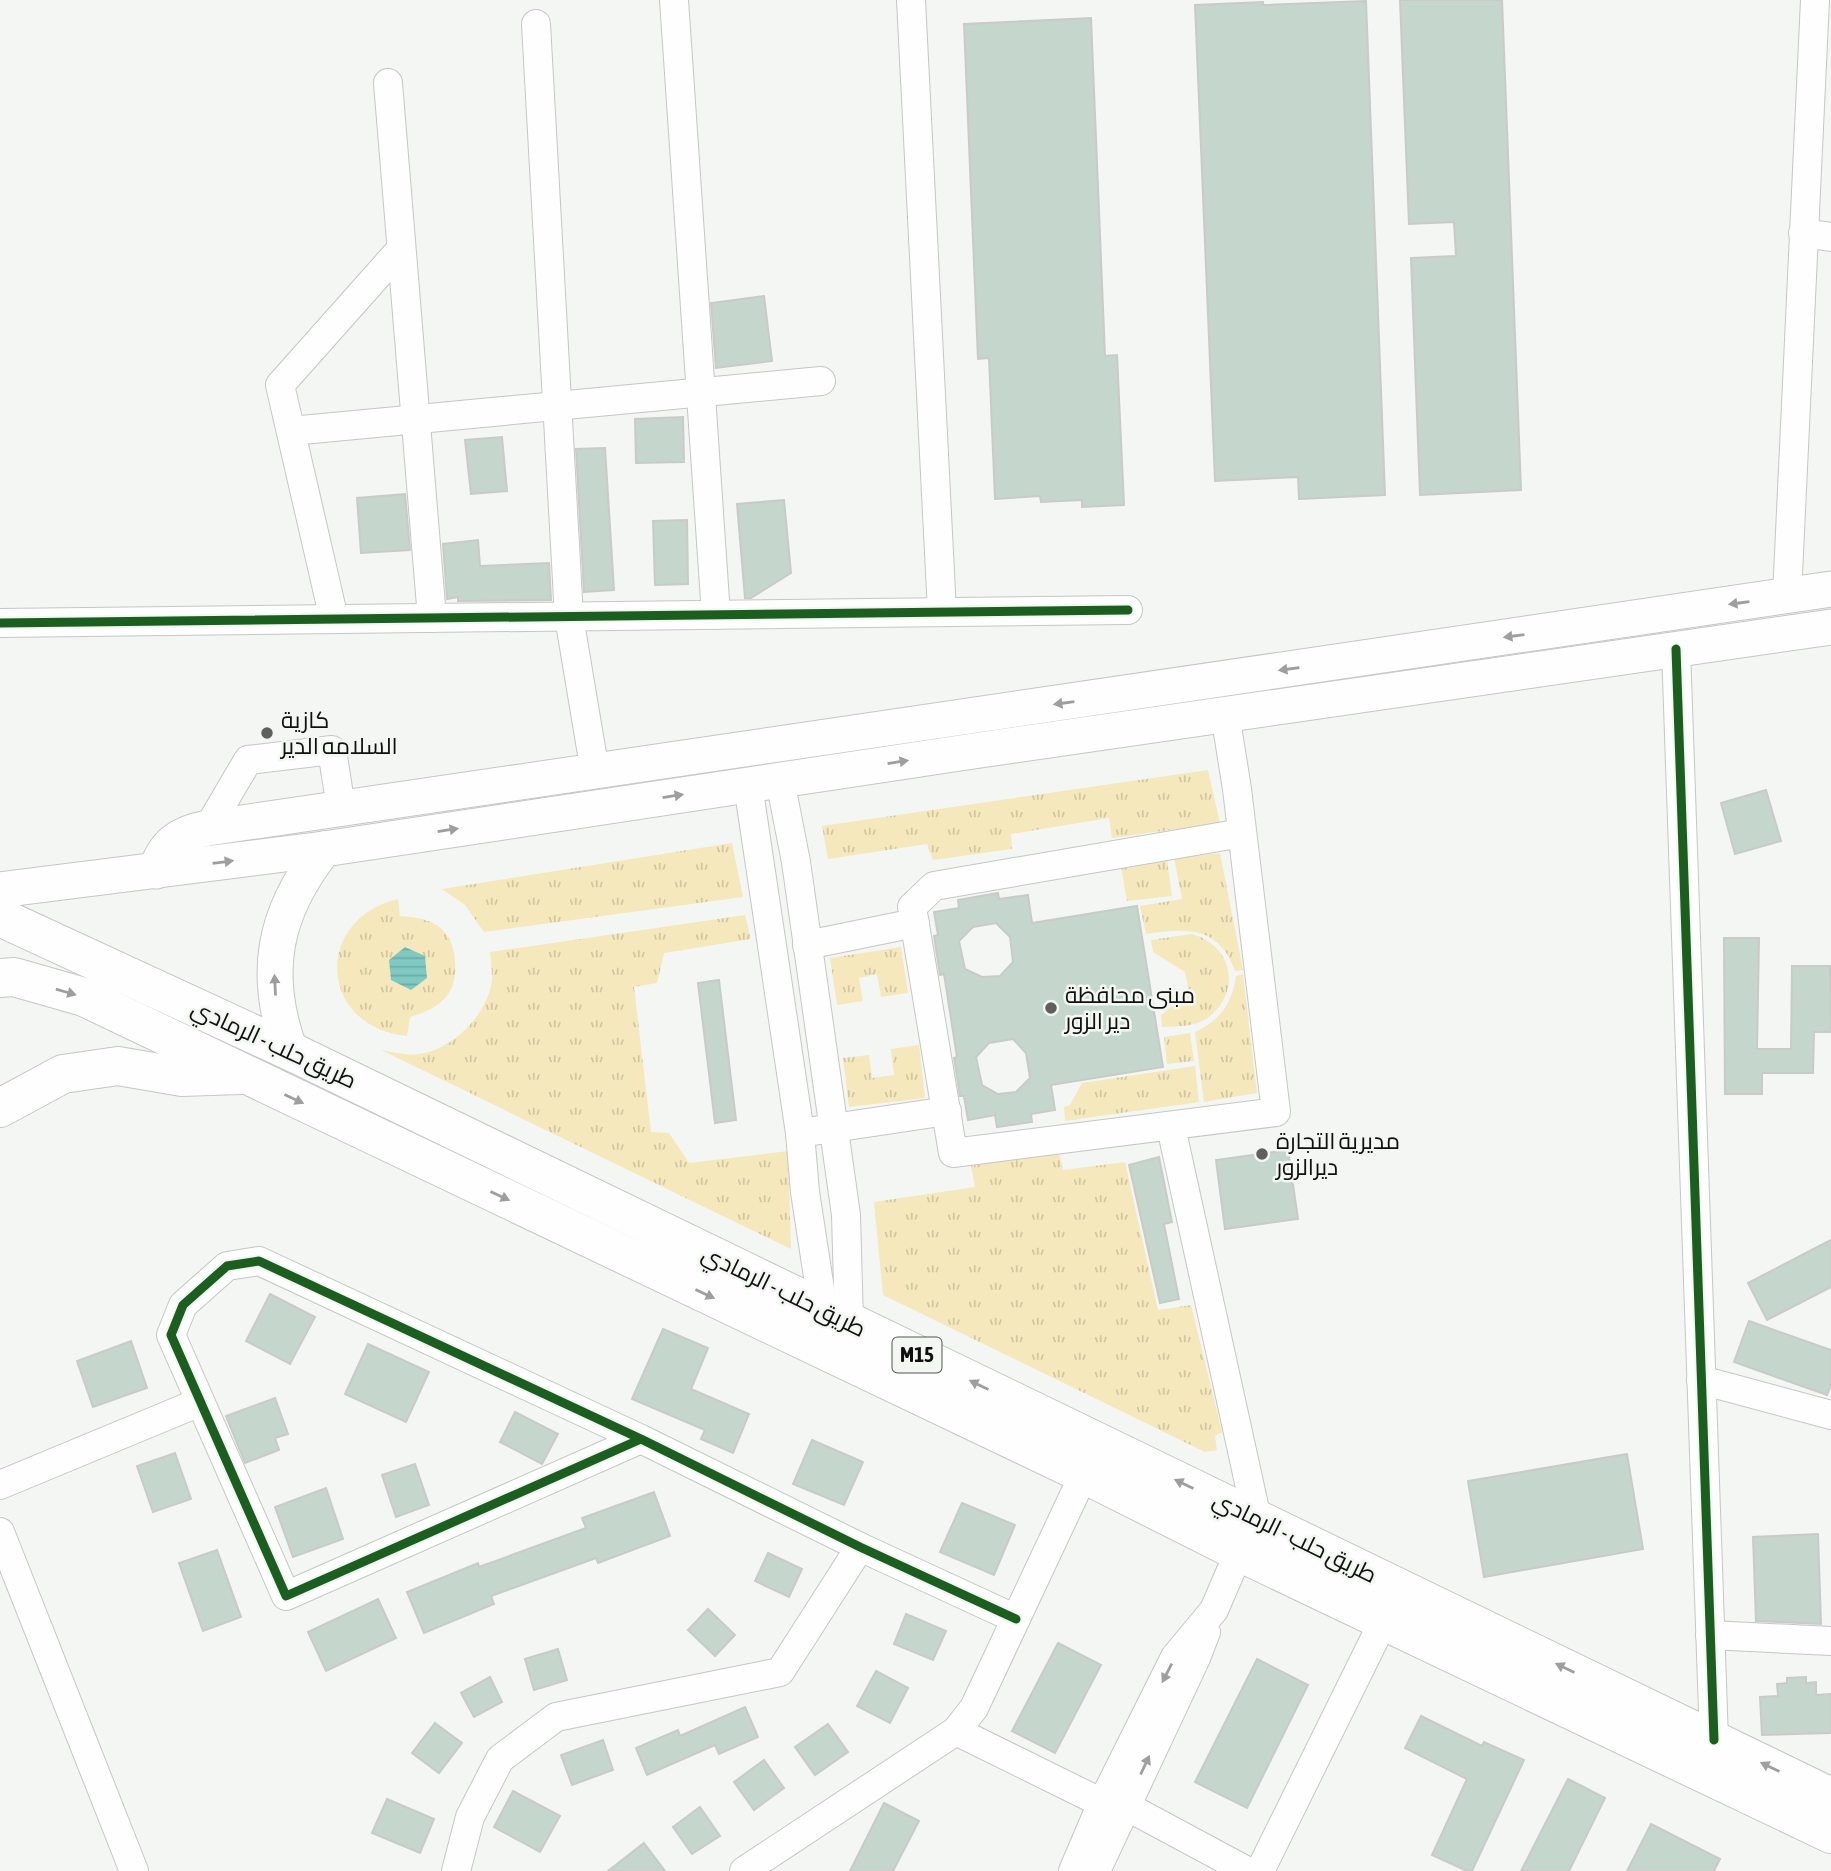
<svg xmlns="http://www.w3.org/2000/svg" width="1831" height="1871" font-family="'Asap Condensed',Cairo,sans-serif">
<defs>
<pattern id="grass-tufts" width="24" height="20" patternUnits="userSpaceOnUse" patternTransform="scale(1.75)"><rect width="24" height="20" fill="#f6e8bd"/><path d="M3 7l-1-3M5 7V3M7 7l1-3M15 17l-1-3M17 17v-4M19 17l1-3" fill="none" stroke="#d2c6a1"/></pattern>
<pattern id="water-rules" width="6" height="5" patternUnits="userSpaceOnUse" patternTransform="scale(1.75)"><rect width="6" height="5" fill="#80c9c2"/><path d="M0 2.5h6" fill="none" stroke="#6daca6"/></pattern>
</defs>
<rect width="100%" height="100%" fill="#f3f6f2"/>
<!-- grass -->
<g fill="url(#grass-tufts)">
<path d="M1208 770 1220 823 1112 838 1109 818 1011 834 1012 849 933 860 927 844 828 859 822 826Z"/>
<path d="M732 843 743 897 484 932 465 905 442 889Z"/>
<path d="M1220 853 1243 970 1235 971C1219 925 1186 928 1146 934L1140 906 1182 899 1174 858Z"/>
<path d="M1167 860 1172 896 1127 901 1121 867Z"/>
<path d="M398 899 400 916C411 917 423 918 433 923 446 930 451 939 454 953 460 990 445 1007 410 1017L407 1036C318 1027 313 919 398 899Z"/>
<path d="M745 915 751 939 664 953 657 983 634 987 651 1132 669 1133 689 1163 788 1151 791 1249 381 1050C393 1052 407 1056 419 1054 453 1050 489 1013 492 979 492 970 491 960 490 952Z"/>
<path d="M1192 934C1234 946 1242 994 1206 1019 1194 1027 1176 1026 1162 1027L1161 1015 1189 993 1185 972 1153 952 1151 940Z"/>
<path d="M901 947 908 993 881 997 877 974 859 978 863 1001 837 1005 830 958Z"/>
<path d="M1243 974 1257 1093 1204 1102 1195 1032C1221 1020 1232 1003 1236 976Z"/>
<path d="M1190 1033 1194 1061 1167 1064 1164 1037Z"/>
<path d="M919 1045 925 1098 849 1107 843 1058 869 1055 872 1078 894 1075 891 1049Z"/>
<path d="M1195 1066 1199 1102 1065 1121 1064 1107 1070 1105 1082 1083Z"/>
<path d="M1059 1153 1063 1170 1125 1162 1158 1310 1191 1305 1222 1432 1215 1436 1217 1450 1205 1452 883 1295 874 1202 975 1187 971 1166Z"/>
</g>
<!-- water -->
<path fill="url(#water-rules)" d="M405 947 425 956 427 978 411 990 391 980 389 960Z"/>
<!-- building -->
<g fill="#c5d6cd" stroke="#c8cbc8" stroke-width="2" fill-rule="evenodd">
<path d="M1400 0H1502L1521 490 1420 495 1411 258 1456 256 1454 222 1409 224Z"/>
<path d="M1366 1 1385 495 1299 499 1298 477 1215 481 1195 5 1263 2V5Z"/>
<path d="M1091 18 1105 356 1117 355 1124 505 1082 507V500L1041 502 1040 496 995 499 989 358 978 359 964 24Z"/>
<path d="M764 296 772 361 716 368 711 303Z"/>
<path d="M683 417 684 462 636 463 635 419Z"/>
<path d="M502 437 507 491 471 494 465 440Z"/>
<path d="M605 448 614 590 584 592 576 449Z"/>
<path d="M405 494 410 550 361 553 357 498Z"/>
<path d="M784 500 791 573 751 598H745L737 504Z"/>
<path d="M687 520 688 584 655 585 653 521Z"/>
<path d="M478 540 480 566 549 563 551 600 458 601V597L447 599 443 544Z"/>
<path d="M1766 790 1781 841 1735 854 1721 803Z"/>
<path d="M998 893 999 899 1028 895 1032 923 1137 906 1163 1067 1051 1085 1055 1110 1031 1114 1032 1122 997 1127 995 1115 968 1120 964 1096H960L954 1058 957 1057 944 974 940 975 934 936 938 935 934 912 959 908 958 900ZM996 923 1010 937 1013 962 1000 976 982 977 965 969 959 941 973 927ZM1013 1039 1026 1053 1030 1078 1016 1092 998 1094 982 1085 976 1057 989 1043Z"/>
<path d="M1724 938H1759L1757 1049H1791L1792 966H1830L1831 1032H1814L1813 1073H1762V1094H1725Z"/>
<path d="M719 980 736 1120 715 1123 698 983Z"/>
<path d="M1288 1150 1298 1219 1225 1229 1216 1160Z"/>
<path d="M1159 1157 1172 1222 1164 1224 1179 1299 1160 1303 1129 1165Z"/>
<path d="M1831 1240V1287L1767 1320 1748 1283Z"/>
<path d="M270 1294 315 1317 290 1364 246 1341Z"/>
<path d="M1749 1321 1831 1350V1385L1827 1395 1734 1362Z"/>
<path d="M663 1329 708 1348 691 1389 749 1414 733 1453 701 1439 705 1430 632 1399Z"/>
<path d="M131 1341 147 1388 93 1407 77 1361Z"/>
<path d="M368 1344 429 1372 406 1422 345 1394Z"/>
<path d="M275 1398 288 1434 275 1438 279 1450 245 1463 226 1416Z"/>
<path d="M515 1412 558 1434 542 1464 500 1442Z"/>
<path d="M812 1440 863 1462 844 1505 793 1484Z"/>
<path d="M175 1453 191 1499 153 1512 137 1466Z"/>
<path d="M1627 1454 1643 1549 1484 1577 1468 1481Z"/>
<path d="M415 1464 429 1505 396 1517 382 1475Z"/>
<path d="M326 1488 343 1539 293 1557 275 1507Z"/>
<path d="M654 1492 670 1536 598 1563 596 1558 491 1596 494 1604 424 1633 407 1592 478 1563 479 1567 586 1528 582 1518Z"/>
<path d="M962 1503 1015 1525 994 1575 940 1552Z"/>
<path d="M1818 1534 1821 1624 1756 1621 1753 1537Z"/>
<path d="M217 1550 241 1617 203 1631 179 1563Z"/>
<path d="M768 1553 802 1569 789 1597 755 1581Z"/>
<path d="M378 1599 396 1638 326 1671 308 1632Z"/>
<path d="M708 1609 735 1635 715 1656 688 1630Z"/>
<path d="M906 1614 946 1631 933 1660 894 1644Z"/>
<path d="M1058 1643 1101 1665 1055 1753 1012 1731Z"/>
<path d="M558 1649 567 1680 534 1690 525 1659Z"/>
<path d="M1257 1659 1308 1685 1247 1808 1195 1782Z"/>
<path d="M876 1671 908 1688 890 1723 857 1706Z"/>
<path d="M490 1677 502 1702 474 1717 461 1693Z"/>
<path d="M1806 1677V1683L1816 1682V1695L1831 1694V1733L1762 1735 1760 1697 1778 1696 1777 1684 1787 1683V1678Z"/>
<path d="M745 1707 758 1737 719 1754 715 1745 647 1775 636 1748 678 1730 680 1736Z"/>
<path d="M1421 1716 1482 1746 1484 1742 1524 1760 1472 1871H1467L1432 1855 1467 1779 1405 1748Z"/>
<path d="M435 1723 462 1743 439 1773 412 1753Z"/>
<path d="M828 1724 848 1752 815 1775 795 1747Z"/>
<path d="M603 1740 613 1770 572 1785 561 1755Z"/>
<path d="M764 1760 784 1788 754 1810 734 1782Z"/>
<path d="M1568 1779 1605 1798 1569 1871H1521Z"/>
<path d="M513 1791 560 1816 540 1852 494 1827Z"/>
<path d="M387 1799 434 1819 420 1853 372 1833Z"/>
<path d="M884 1803 919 1821 893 1871H850Z"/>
<path d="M700 1807 720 1836 692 1854 673 1827Z"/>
<path d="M1651 1824 1720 1859 1714 1871H1627Z"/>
<path d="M644 1843 665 1871H608Z"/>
</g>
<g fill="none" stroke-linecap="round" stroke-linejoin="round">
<!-- minor casing -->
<g stroke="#c5c7c4" stroke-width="30">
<g id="minor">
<path d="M674 0 716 615"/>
<path d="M911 0 942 612"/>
<path d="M536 24 569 617 595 772"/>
<path d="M388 83 432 618"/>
<path d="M1803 233 1831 237"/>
<path d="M291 431 821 381"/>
<path d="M1787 596 1815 0"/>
<path d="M334 619 280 385 401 249"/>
<path d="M0 623 1128 610"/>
<path d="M1676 649 1714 1740"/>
<path d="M1225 714 1237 789 1276 1112 953 1153 912 907 934 886 1242 833"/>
<path d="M780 780 796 862 846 1215 849 1322"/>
<path d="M748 785 800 1133"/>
<path d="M208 828 248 760 332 750 341 808"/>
<path d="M807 945 915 923"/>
<path d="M1171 1127 1257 1519"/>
<path d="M823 1309 805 1192 800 1133 947 1111"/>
<path d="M1701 1380 1831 1415"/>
<path d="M641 1439 259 1261 227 1266 183 1305 171 1335 286 1596 641 1439 860 1547 1016 1619"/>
<path d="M0 1485 200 1402"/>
<path d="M0 1532 134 1871"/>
<path d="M1710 1635 1831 1641"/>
<path d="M956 1731 1102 1803 1126 1806 1247 1871"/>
<path d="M456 1871 470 1817 500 1759 556 1717 780 1672 860 1547"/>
<path d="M744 1871 956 1731 974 1708 1084 1474"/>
<path d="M1073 1871 1102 1803 1175 1657 1214 1610 1239 1552"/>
<path d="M1096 1871 1196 1658 1206 1632"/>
<path d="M1260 1871 1384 1620"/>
</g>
</g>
<!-- major casing -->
<g stroke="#c5c7c4" stroke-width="37">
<g id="major">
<path d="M156 871C164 843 181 833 208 828L1831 589"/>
<path d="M0 890 324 849 980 750 1831 627"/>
<path d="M290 1051C262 974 273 913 324 849"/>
</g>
</g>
<!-- highway casing -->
<g stroke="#c5c7c4" stroke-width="40">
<g id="highway">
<path d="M0 917 290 1051 1831 1797"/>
<path d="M0 978 14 977 84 997 1084 1474 1239 1552 1831 1834"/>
<path d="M0 1108 63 1074 118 1066 182 1077 240 1075"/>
</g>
</g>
<!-- minor -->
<use href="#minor" stroke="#fdfefd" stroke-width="28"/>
<!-- major -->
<use href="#major" stroke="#fdfefd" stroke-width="35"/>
<!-- highway -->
<use href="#highway" stroke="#fdfefd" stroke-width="38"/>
<!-- cycleway casing -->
<g stroke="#f2f7f1" stroke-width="13">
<g id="cycleway">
<path d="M0 623 1128 610"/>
<path d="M1676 649 1714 1740"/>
<path d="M641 1439 259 1261 227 1266 183 1305 171 1335 286 1596 641 1439 860 1547 1016 1619"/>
</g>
</g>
<!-- cycleway -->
<use href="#cycleway" stroke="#1b5e20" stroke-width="9"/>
</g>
<!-- one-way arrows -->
<defs><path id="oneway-solid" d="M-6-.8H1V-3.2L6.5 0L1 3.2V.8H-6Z" transform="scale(1.75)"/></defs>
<g fill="#9e9f9d">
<use href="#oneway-solid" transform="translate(1739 603) rotate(172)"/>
<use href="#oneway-solid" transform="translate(1514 636) rotate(172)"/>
<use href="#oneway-solid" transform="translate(1289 669) rotate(172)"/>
<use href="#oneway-solid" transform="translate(1064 703) rotate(172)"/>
<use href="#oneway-solid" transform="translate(898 762) rotate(-9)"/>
<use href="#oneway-solid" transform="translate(673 796) rotate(-9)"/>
<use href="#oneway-solid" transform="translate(448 830) rotate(-9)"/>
<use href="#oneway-solid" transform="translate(223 862) rotate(-7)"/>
<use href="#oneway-solid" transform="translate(275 985) rotate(-93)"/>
<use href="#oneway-solid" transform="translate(66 992) rotate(16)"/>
<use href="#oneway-solid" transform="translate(294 1099) rotate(25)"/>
<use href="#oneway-solid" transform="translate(500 1196) rotate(25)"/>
<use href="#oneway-solid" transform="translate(705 1294) rotate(25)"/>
<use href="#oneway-solid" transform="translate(979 1385) rotate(-154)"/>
<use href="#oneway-solid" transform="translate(1184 1484) rotate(-154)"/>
<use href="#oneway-solid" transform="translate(1565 1668) rotate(-154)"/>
<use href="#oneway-solid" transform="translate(1167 1673) rotate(117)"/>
<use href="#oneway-solid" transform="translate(1145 1765) rotate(-65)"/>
<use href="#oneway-solid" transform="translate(1770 1767) rotate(-154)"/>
</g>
<!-- markers -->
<g fill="#5f605e" stroke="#f2f7f1" stroke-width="2.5">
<circle cx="267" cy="733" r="7"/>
<circle cx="1051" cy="1008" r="7"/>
<circle cx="1262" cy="1154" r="7"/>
</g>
<g text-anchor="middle" stroke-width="5" stroke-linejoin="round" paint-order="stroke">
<!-- shield labels -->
<rect fill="#f2f7f1" stroke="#535552" stroke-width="2" x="892.5" y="1337.5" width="49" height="35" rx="5"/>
<g font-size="21" font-weight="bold" fill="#0f100e">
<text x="917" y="1362">M15</text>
</g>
<!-- poi labels -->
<g font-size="23" fill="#0f100e" stroke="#f2f7f1" text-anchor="start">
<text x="281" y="728">كازية<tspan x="281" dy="26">السلامه الدير</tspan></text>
<text x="1065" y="1003">مبنى محافظة<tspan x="1065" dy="26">دير الزور</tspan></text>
<text x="1276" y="1149">مديرية التجارة<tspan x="1276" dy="26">ديرالزور</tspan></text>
</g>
<!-- street labels -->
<g font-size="23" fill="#0f100e" stroke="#f2f7f1">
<text transform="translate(274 1044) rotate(25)" y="8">طريق حلب - الرمادي</text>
<text transform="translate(784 1291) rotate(26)" y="8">طريق حلب - الرمادي</text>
<text transform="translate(1295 1537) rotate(26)" y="8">طريق حلب - الرمادي</text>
</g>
</g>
</svg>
